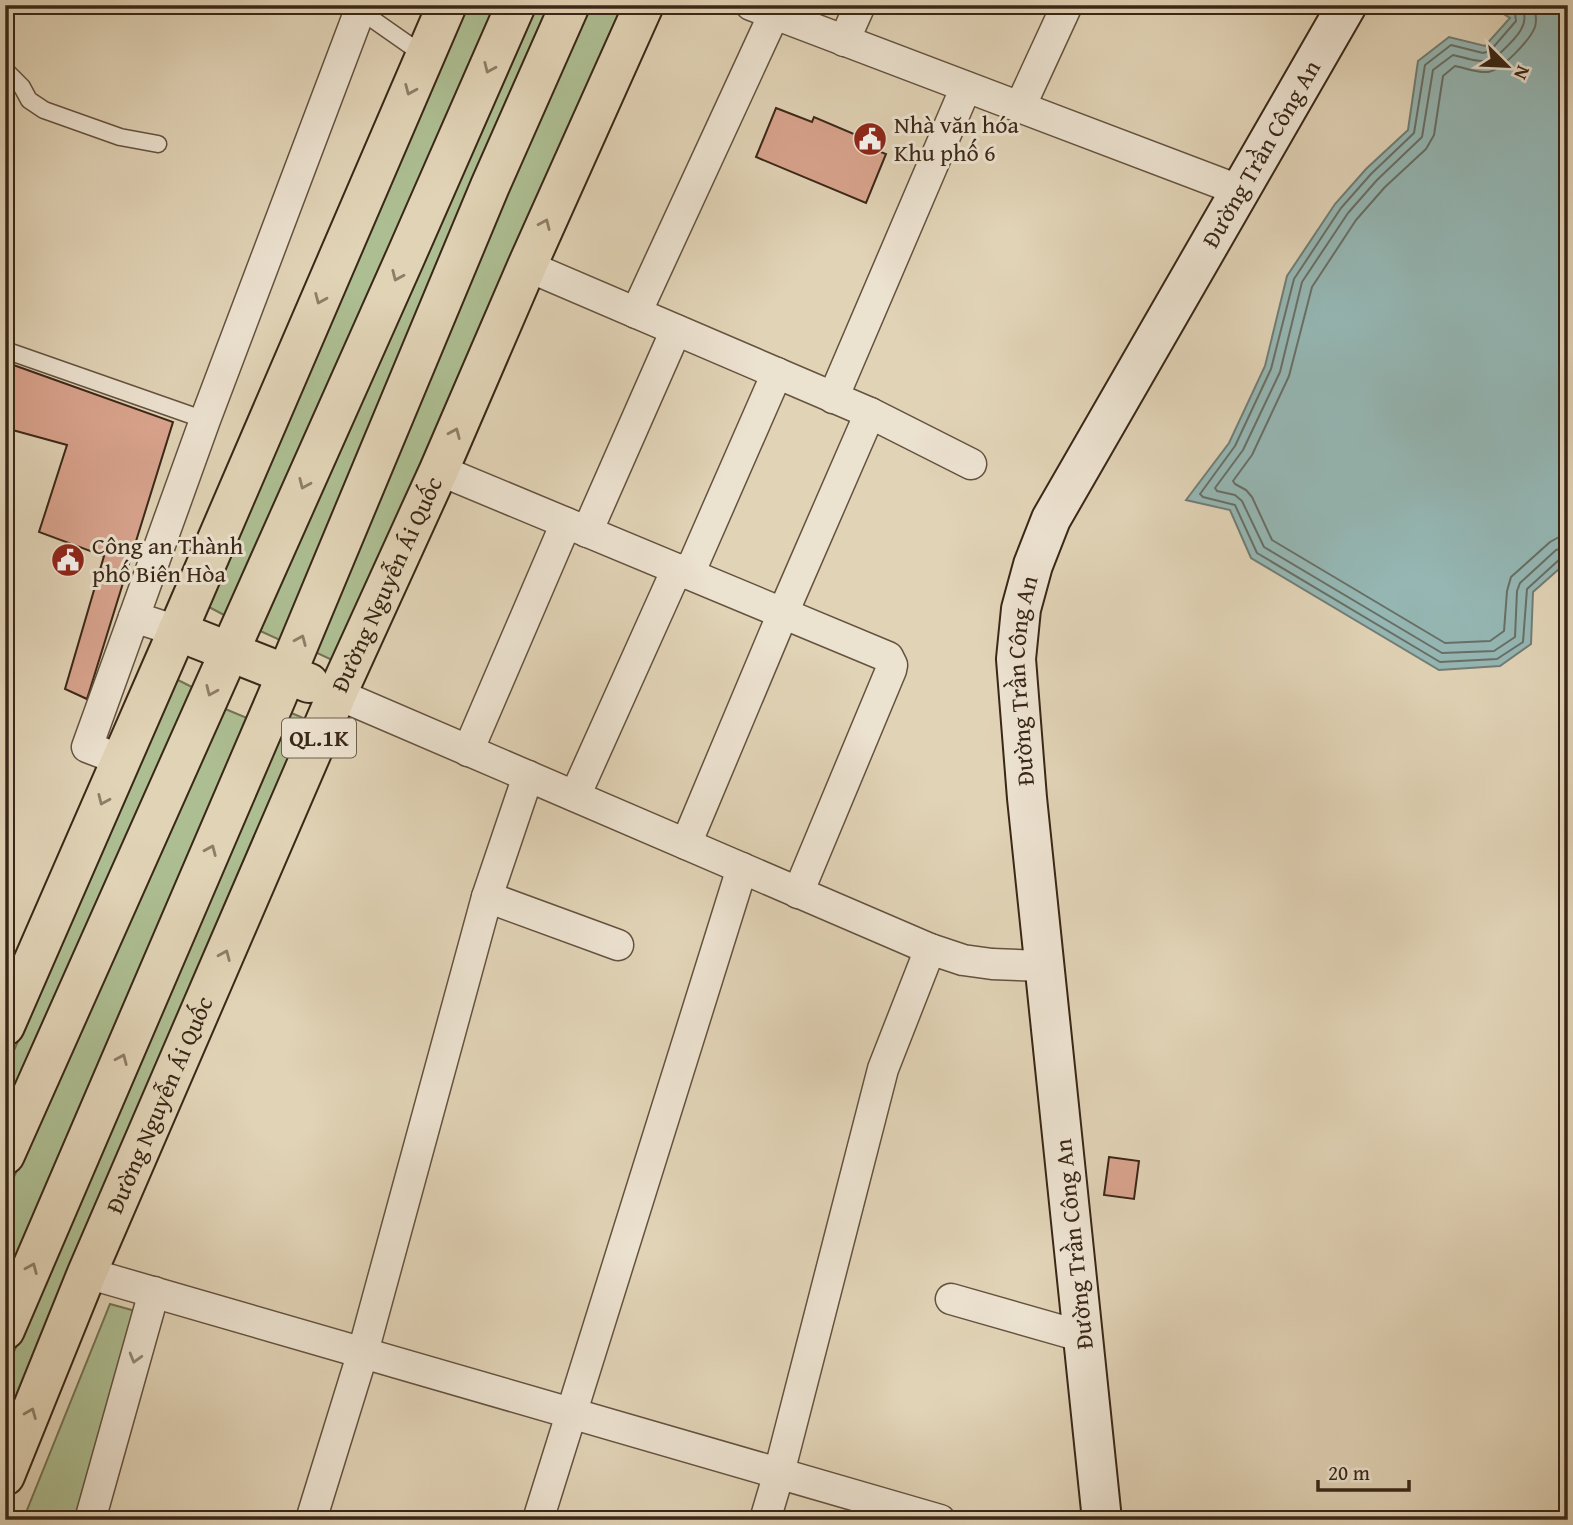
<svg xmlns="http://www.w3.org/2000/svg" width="1573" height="1525" font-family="'Gentium Book Plus',serif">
<rect width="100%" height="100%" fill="#e1d3b6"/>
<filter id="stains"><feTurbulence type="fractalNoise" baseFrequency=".00286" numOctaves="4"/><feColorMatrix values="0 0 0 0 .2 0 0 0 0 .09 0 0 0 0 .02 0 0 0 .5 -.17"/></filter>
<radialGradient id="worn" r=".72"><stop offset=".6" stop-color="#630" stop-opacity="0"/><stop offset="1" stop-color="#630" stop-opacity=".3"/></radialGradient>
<!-- green -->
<g fill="#adbe92" stroke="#747254" stroke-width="2">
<path d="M466 5H497L226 616 207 606Z"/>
<path d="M535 5H551L282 641 258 630Z"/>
<path d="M589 5H625L334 661 315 652 476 264Z"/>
<path d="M176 679 194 688 5 1113V1071Z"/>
<path d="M223 708 247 718 5 1285V1197Z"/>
<path d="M289 712 308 720 5 1432V1373L205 898Z"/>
<path d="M110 1304 139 1312 78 1520H23Z"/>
</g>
<!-- water -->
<path fill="#95b7b4" stroke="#717d75" stroke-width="2" d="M1489 5H1568V561L1533 592 1531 644 1500 666 1439 670 1251 558 1230 510 1186 500 1229 443 1265 366 1287 276 1335 204 1366 169 1408 130 1418 61 1449 37 1485 46 1510 18Z"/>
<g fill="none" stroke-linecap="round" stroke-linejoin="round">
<!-- shore -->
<g stroke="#686f66" stroke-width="2">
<path d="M1503 5 1515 13 1516 21 1490 51 1483 53 1451 45 1425 65 1414 133 1371 174 1341 208 1294 279 1271 369 1235 446 1200 494 1203 497 1235 505 1257 553 1440 662 1497 659 1523 642 1527 589 1561 558 1568 556"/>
<path d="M1520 5C1535 25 1509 44 1495 58 1482 65 1467 58 1453 55L1433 70 1422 137 1377 180 1348 213 1302 282 1280 372 1243 450 1215 488 1217 491 1235 495 1242 501 1264 547 1442 653 1494 651 1515 637 1517 591 1520 583 1556 550 1568 547"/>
<path d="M1533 5C1536 12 1537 19 1535 27 1530 40 1502 70 1488 72 1477 73 1466 68 1455 66L1443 76 1434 135 1426 149 1385 187 1356 220 1312 287 1289 376 1252 455 1233 481 1235 484 1246 490 1252 497 1272 540 1445 643 1490 641 1504 631 1507 591 1511 577 1550 542 1559 537H1568"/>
</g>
</g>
<!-- building -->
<g fill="#d9a38d" stroke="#3a2717" stroke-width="2">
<path d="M776 108 812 122 814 117 861 137 858 143 886 154 866 203 756 157Z"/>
<path d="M5 362 173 422 87 699 65 689 104 556 39 532 67 445 5 428Z"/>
<path d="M1109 1157 1139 1161 1134 1199 1104 1195Z"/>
</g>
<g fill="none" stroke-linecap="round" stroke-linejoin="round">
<!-- lane casing -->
<g stroke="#64523f" stroke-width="19">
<g id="lane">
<path d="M355 7 425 56"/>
<path d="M5 9 13 5"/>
<path d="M5 70 22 87 29 100 44 110 120 137 158 144"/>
<path d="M5 350 205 420"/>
</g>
</g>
<!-- street casing -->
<g stroke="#64523f" stroke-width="33">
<g id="street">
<path d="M751 5 1241 191"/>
<path d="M844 41 860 5"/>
<path d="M1020 107 1067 5"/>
<path d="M527 266 870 413 971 464"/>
<path d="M636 313 774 14"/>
<path d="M833 398 966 87"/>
<path d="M439 470 888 657 892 665 891 670 798 893"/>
<path d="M587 532 676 330"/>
<path d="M689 574 777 373"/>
<path d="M177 631 134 617 205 420 360 10"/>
<path d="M337 694 930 949 963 960 992 964 1044 966"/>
<path d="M468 751 566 523"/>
<path d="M121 760 87 747 134 617"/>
<path d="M575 796 677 569"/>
<path d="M686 844 783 613 870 413"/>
<path d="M487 897 618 945"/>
<path d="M87 1273 940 1520"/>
<path d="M951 1299 1084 1337"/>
<path d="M90 1520 154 1292"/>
<path d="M311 1520 363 1352 487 897 528 776"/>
<path d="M538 1520 742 868"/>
<path d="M765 1520 779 1473 883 1069 930 949"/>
</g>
</g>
<!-- secondary casing -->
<g stroke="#3a2717" stroke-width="42">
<g id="secondary">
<path id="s1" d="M1102 1520 1027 798 1016 659 1021 609 1033 565 1051 519 1347 5"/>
</g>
</g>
<!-- primary casing -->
<g stroke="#3a2717" stroke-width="42">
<g id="primary">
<path d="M177 631 309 683"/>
<path d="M5 1026 184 616 447 5"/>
<path d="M5 1155 405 258 516 5"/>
<path d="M5 1330 276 699 490 186 570 5"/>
<path id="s2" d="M5 1476 87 1273 337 694 439 470 527 266 644 5"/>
</g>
</g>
<!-- lane -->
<use href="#lane" stroke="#ece2d0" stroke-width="16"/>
<!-- street -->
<use href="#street" stroke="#ece2d0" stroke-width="30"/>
<!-- secondary -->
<use href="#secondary" stroke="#ece2d0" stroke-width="38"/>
<!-- primary -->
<use href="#primary" stroke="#e1d3b6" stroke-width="38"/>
</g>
<!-- one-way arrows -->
<defs><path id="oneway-chevron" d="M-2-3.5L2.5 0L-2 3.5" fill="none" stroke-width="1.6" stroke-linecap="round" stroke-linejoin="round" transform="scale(1.75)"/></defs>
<g stroke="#8e7d66">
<use href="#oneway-chevron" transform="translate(489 68) rotate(114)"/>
<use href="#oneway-chevron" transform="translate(410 90) rotate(113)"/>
<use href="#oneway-chevron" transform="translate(545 224) rotate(-66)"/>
<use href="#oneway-chevron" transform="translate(397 276) rotate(114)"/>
<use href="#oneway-chevron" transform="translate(320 299) rotate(113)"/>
<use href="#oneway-chevron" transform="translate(455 433) rotate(-67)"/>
<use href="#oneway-chevron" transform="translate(304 484) rotate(114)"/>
<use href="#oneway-chevron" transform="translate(301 640) rotate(-67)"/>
<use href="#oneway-chevron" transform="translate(211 691) rotate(114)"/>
<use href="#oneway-chevron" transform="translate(103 800) rotate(114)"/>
<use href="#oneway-chevron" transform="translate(211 850) rotate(-67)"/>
<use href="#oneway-chevron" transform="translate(225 955) rotate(-67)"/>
<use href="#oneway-chevron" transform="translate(122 1059) rotate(-67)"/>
<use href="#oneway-chevron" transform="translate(32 1268) rotate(-67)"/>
<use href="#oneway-chevron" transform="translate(31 1413) rotate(-68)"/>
</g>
<use stroke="#938474" href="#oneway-chevron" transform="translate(135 1358) rotate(106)"/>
<!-- icons -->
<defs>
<g id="civic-disc" transform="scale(1.75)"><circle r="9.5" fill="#8f2418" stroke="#ece2d0"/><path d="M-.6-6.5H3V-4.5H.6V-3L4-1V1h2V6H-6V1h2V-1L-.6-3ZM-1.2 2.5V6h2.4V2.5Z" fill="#fff"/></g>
</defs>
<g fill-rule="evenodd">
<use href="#civic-disc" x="870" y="139"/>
<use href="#civic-disc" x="68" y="560"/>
</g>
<g text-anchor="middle" stroke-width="6" stroke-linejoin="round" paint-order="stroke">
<!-- shield labels -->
<rect fill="#ece2d0" stroke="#6f5f4e" stroke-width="2" x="282" y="718.5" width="74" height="39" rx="5"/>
<g font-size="23" font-weight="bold" fill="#3a2717">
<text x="319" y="746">QL.1K</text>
</g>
<!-- poi labels -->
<g font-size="24" fill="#3a2717" stroke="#ece2d0" text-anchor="start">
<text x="894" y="133">Nhà văn hóa<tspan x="894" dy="28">Khu phố 6</tspan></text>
<text x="92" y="554">Công an Thành<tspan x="92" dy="28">phố Biên Hòa</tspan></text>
</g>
<!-- street labels -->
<g font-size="24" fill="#3a2717" stroke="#ece2d0">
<text dy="8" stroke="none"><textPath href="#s1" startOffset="1432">Đường Trần Công An</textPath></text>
<text dy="8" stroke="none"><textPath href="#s2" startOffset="970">Đường Nguyễn Ái Quốc</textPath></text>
<text dy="8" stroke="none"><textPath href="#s1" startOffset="844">Đường Trần Công An</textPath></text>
<text dy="8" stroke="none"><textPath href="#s2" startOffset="402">Đường Nguyễn Ái Quốc</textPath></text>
<text transform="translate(1074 1244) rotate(-96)" y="8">Đường Trần Công An</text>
</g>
</g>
<!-- margin -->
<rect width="1573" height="1525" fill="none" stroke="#e1d3b6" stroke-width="28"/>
<rect x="7" y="7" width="1559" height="1511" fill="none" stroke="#3a2717" stroke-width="3.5"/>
<rect x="14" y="14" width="1545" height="1497" fill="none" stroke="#3a2717" stroke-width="2"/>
<!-- north arrow -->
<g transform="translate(1507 66) rotate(114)" stroke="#ece2d0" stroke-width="5" paint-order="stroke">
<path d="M0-5L12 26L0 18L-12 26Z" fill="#3a2717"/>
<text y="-10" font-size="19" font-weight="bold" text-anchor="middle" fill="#3a2717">N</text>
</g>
<!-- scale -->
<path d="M1318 1480v10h91v-10" fill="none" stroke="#3a2717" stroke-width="3.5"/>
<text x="1328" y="1480" font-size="21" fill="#3a2717" stroke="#ece2d0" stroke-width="5" paint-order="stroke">20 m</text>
<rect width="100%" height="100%" filter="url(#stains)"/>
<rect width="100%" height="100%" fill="url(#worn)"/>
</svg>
